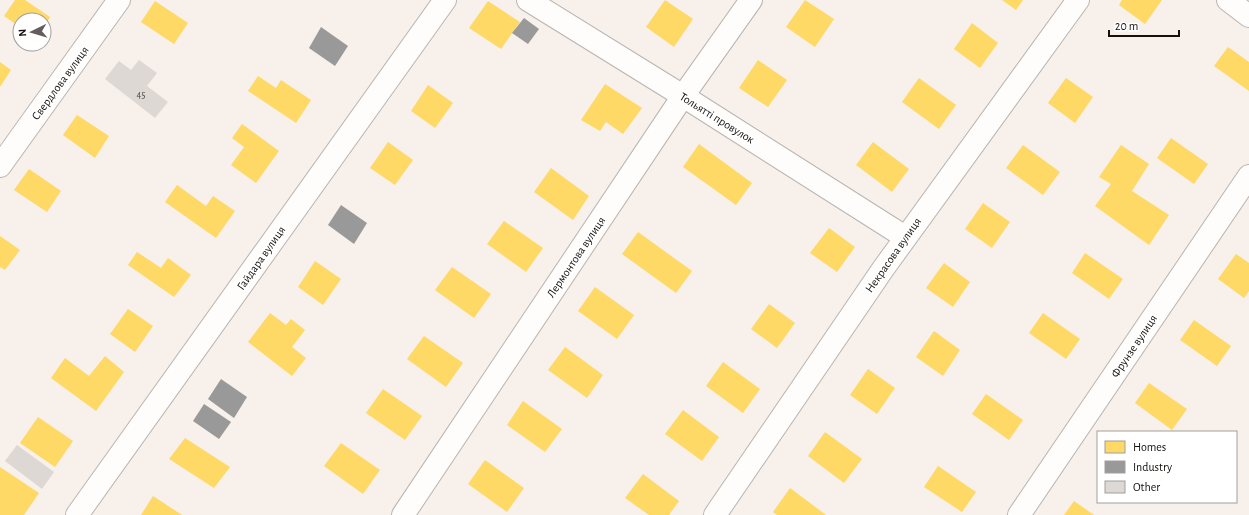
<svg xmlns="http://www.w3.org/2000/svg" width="1249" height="515" font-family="'Alegreya Sans',sans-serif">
<rect width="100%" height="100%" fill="#f7f0eb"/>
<!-- homes -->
<g fill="#ffd966">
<path d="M15 0H25L50 17 44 27V20H20V27L4 16Z"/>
<path d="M665 0 693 19 674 47 646 27Z"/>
<path d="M805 0 834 19 815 47 786 27Z"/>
<path d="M1002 0H1023L1016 10Z"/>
<path d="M1122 0H1162L1145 24 1119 5Z"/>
<path d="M155 1 188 23 174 44 141 22Z"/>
<path d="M488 1 520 22 501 49 469 28Z"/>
<path d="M972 23 998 43 980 68 954 49Z"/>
<path d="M1228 47 1249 62V91L1214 66Z"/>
<path d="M758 60 787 80 768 107 739 88Z"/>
<path d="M0 62 11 70 0 87Z"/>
<path d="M258 76 276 88 281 80 311 100 296 123 248 91Z"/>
<path d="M919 78 956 105 939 129 902 102Z"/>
<path d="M1066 78 1093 97 1075 123 1048 103Z"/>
<path d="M605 84 642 108 623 134 606 122 600 131 581 120Z"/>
<path d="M428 85 453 103 435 128 411 111Z"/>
<path d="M77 115 109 136 95 158 63 135Z"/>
<path d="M242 124 279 151 256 183 231 165 244 147 232 138Z"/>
<path d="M1171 138 1208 164 1194 184 1157 158Z"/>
<path d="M388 142 413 160 395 185 370 168Z"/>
<path d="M873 142 909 169 892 192 856 165Z"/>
<path d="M699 144 752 183 736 205 683 167Z"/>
<path d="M1023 145 1060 172 1043 195 1006 168Z"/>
<path d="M1121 145 1149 164 1132 191 1169 215 1149 245 1095 206 1111 184 1099 177Z"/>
<path d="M551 168 589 196 573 220 534 192Z"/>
<path d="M29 169 61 191 47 212 14 190Z"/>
<path d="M177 185 206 206 213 196 235 211 216 238 165 202Z"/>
<path d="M983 203 1010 222 992 248 965 229Z"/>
<path d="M504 221 543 248 526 272 487 244Z"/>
<path d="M829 228 855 247 837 272 810 253Z"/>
<path d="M638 232 692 271 676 293 622 254Z"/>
<path d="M0 236 20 250 5 270 0 267Z"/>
<path d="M137 252 161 268 168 258 191 275 174 297 128 265Z"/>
<path d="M1085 253 1123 279 1109 299 1072 273Z"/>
<path d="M1236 254 1249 263V291L1244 298 1218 279Z"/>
<path d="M315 261 341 279 323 305 298 287Z"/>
<path d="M944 263 970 282 953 307 926 288Z"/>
<path d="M452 267 491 294 474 318 435 290Z"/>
<path d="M595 287 634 315 617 339 578 311Z"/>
<path d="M769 304 795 323 777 348 751 329Z"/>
<path d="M128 309 153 326 135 352 110 334Z"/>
<path d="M270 313 286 325 291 319 305 330 292 347 306 358 292 376 248 342Z"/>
<path d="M1043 313 1080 339 1066 359 1029 333Z"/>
<path d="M1194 320 1231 346 1217 366 1180 340Z"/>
<path d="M934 331 960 350 943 376 916 357Z"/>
<path d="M424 336 463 363 446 387 407 359Z"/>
<path d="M565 347 603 375 587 398 548 370Z"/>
<path d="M105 356 124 372 96 411 51 378 65 358 89 376Z"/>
<path d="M723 362 760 389 743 413 706 386Z"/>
<path d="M868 369 895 388 877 414 850 395Z"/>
<path d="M1149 383 1187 409 1172 430 1135 403Z"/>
<path d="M383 389 422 416 405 440 366 413Z"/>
<path d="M986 394 1023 420 1009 440 972 414Z"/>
<path d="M523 401 562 429 545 452 507 425Z"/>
<path d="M683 410 719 437 702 461 665 434Z"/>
<path d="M38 417 73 441 55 467 20 443Z"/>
<path d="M825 432 862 459 844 483 808 456Z"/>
<path d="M185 438 230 467 214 488 169 459Z"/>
<path d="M341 443 380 470 363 494 324 466Z"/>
<path d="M485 460 524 488 507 512 468 484Z"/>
<path d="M938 466 976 492 962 512 924 487Z"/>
<path d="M0 467 39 493 24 515H0Z"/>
<path d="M643 474 679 501 669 515H649L625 498Z"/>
<path d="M790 488 826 515H777L773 512Z"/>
<path d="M153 496 182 515H141Z"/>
<path d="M1074 501 1094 515H1064Z"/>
</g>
<!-- industry -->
<g fill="#999">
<path d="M524 18 539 29 528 44 512 33Z"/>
<path d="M321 27 348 46 335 66 309 48Z"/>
<path d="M341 205 367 223 354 244 328 225Z"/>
<path d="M221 379 247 397 234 418 208 399Z"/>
<path d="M204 404 231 422 219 439 193 421Z"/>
</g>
<!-- building -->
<g fill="#ddd8d4">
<path d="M139 60 157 73 147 86 168 102 155 118 105 79 119 61 131 70Z"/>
<path d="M17 445 54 472 42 489 5 461Z"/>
</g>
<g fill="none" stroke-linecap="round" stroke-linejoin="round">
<!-- minor casing -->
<g stroke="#b9b4b0" stroke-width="24">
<g id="minor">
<path d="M528 0 683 96 905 237"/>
<path d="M1228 0 1249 16"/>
<path d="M0 166 119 0"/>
<path d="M77 515 445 0"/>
<path d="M403 515 683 96 751 0"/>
<path d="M715 515 883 269 1078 0"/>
<path d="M1019 515 1249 176"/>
</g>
</g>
<!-- minor -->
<use href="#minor" stroke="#fefdfc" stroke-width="22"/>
</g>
<g text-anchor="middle" stroke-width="4" stroke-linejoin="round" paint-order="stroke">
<!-- number labels -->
<g font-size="10" fill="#484441">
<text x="141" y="98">45</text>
</g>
<!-- street labels -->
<g font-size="12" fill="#14100d" stroke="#fff">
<text transform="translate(60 83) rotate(-54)" y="4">Свердлова вулиця</text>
<text transform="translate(717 118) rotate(32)" y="4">Тольятті провулок</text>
<text transform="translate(893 255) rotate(-55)" y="4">Некрасова вулиця</text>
<text transform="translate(576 257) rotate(-56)" y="4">Лермонтова вулиця</text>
<text transform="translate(261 258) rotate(-55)" y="4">Гайдара вулиця</text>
<text transform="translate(1134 346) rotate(-56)" y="4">Фрунзе вулиця</text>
</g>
</g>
<!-- legend -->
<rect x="1097" y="431" width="140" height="72" fill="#ffffff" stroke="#a19f9e"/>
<rect x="1105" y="441" width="20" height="12" fill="#ffd966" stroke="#a19f9e"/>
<text x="1133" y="451" font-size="12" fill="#14100d">Homes</text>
<rect x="1105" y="461" width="20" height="12" fill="#999999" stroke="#a19f9e"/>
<text x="1133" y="471" font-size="12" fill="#14100d">Industry</text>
<rect x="1105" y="481" width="20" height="12" fill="#ddd8d4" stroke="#a19f9e"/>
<text x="1133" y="491" font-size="12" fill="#14100d">Other</text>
<!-- north arrow -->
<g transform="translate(32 32) rotate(265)"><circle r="19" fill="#ffffff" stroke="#a19f9e"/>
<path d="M0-3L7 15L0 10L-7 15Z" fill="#635e5b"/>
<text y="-6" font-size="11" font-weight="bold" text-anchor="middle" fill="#14100d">N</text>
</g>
<!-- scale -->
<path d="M1109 30v6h70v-6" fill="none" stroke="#14100d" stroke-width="2"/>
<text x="1115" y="30" font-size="12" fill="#14100d" stroke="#ffffff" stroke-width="3" paint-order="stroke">20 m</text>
</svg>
